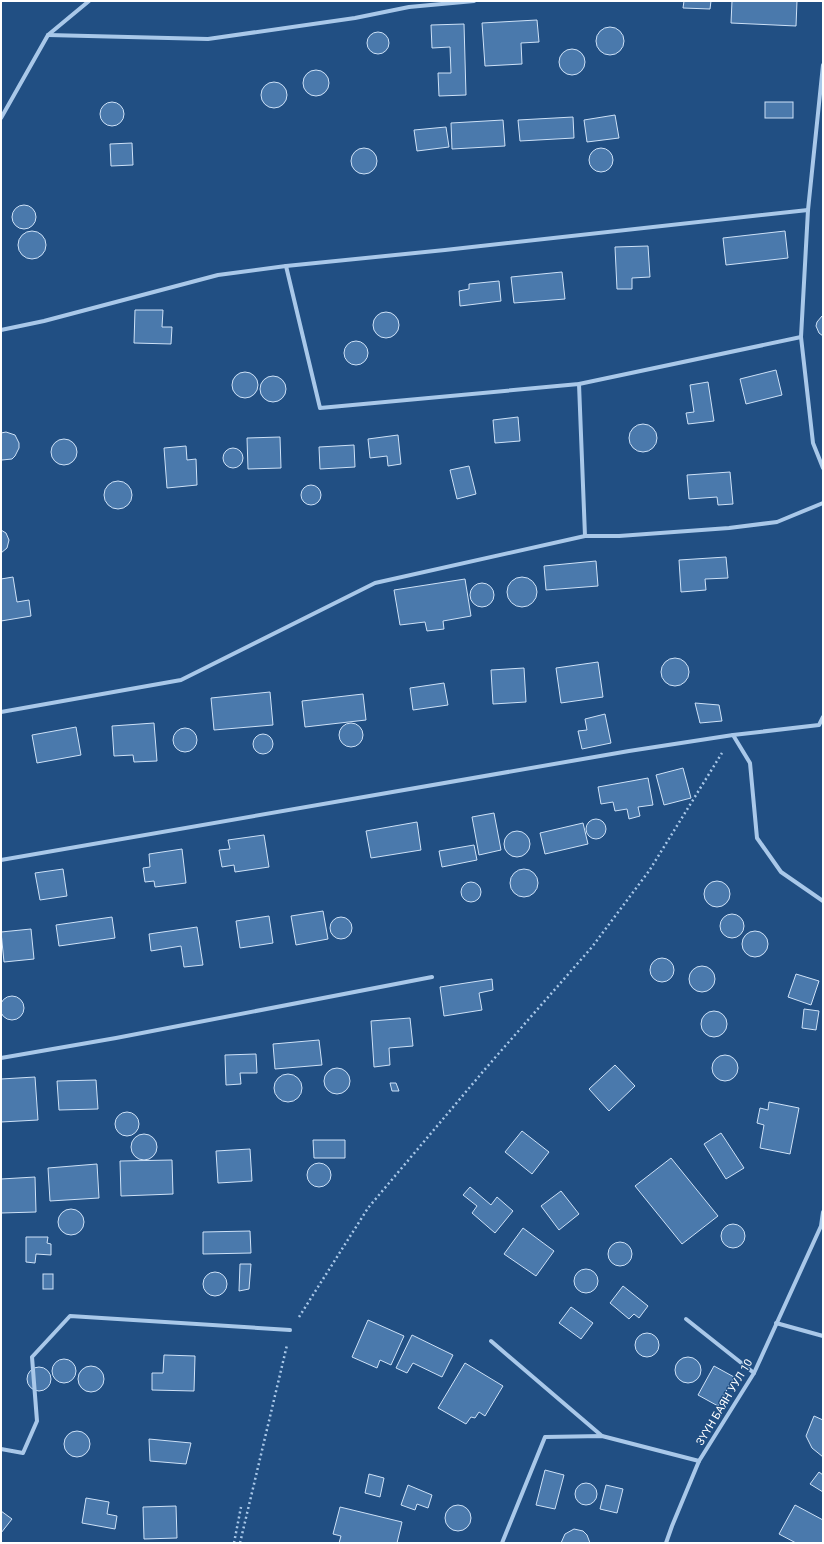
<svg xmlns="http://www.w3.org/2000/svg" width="824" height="1544" font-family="Roboto,sans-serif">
<rect width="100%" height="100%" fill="#214f83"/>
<!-- building -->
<g fill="#4a79ac" stroke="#cde1f7">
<path d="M684 1H711L710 9 683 8Z"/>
<path d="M732 1H797L796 26 731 23Z"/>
<path d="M537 20 539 42 521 43 522 64 485 66 482 23Z"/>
<path d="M464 24 466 95 439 96 438 73H451L450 47 432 48 431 25Z"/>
<circle cx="610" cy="41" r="14"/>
<circle cx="378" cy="43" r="11"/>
<circle cx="572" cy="62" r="13"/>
<circle cx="316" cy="83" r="13"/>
<circle cx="274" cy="95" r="13"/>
<circle cx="112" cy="114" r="12"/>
<rect x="765" y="102" width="28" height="16"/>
<path d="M615 115 619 138 587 142 584 120Z"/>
<path d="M573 117 574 138 520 141 518 120Z"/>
<path d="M503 120 505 146 452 149 451 123Z"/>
<path d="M446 127 449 147 417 151 414 130Z"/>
<path d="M132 143 133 165 111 166 110 144Z"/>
<circle cx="364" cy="161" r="13"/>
<circle cx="601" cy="160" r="12"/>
<circle cx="24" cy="217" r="12"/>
<circle cx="32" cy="245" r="14"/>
<path d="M785 231 788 258 726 265 723 238Z"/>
<path d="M648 246 650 277 632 278V289H617L615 247Z"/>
<path d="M562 272 565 299 514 303 511 277Z"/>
<path d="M499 281 501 301 460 306 459 291 469 289V284Z"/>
<path d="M135 310H163L162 327H172L171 344 134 343Z"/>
<circle cx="386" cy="325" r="13"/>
<path d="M822 316H823V336L819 333 816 326 817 322Z"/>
<circle cx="356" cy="353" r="12"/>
<path d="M776 370 782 395 746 404 740 379Z"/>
<circle cx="245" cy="385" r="13"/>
<circle cx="273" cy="389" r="13"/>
<path d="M708 382 714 421 688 424 686 413 694 412 690 385Z"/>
<path d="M518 417 520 441 495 443 493 420Z"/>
<circle cx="643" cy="438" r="14"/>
<path d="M6 432 15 435 19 443V448L15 456 12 459 2 460 1 459V433Z"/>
<path d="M398 435 401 464 388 466 387 456 370 458 368 439Z"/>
<path d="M280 437 281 468 248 469 247 438Z"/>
<circle cx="64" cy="452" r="13"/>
<path d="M354 445 355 467 320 469 319 447Z"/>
<path d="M186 446 187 460 196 459 197 485 167 488 164 448Z"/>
<circle cx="233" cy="458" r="10"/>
<path d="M469 466 476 494 457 499 450 470Z"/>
<path d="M730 472 733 504 718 505 717 497 689 499 687 475Z"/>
<circle cx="118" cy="495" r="14"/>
<circle cx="311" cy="495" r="10"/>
<path d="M1 530 6 533 9 540 7 548 1 553Z"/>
<path d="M726 557 728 578 705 579 706 590 681 592 679 560Z"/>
<path d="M596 561 598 586 546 590 544 566Z"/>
<path d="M13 577 17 602 29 600 31 616 1 621V579Z"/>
<circle cx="522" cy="592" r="15"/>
<path d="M465 579 471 616 443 621 444 629 427 631 425 622 400 625 394 590Z"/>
<circle cx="482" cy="595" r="12"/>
<circle cx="675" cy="672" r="14"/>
<path d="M598 662 603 697 561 703 556 668Z"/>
<path d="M524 668 526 702 493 704 491 670Z"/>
<path d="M444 683 448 705 413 710 410 688Z"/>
<path d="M270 692 273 725 214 730 211 698Z"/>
<path d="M363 694 366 720 305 727 302 701Z"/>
<path d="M695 703 719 705 722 721 700 723Z"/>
<path d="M605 714 611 743 582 749 578 731 587 730 585 719Z"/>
<circle cx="351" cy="735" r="12"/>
<path d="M154 723 157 761 134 762 133 755 114 756 112 726Z"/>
<path d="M76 727 81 755 37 763 32 735Z"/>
<circle cx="185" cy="740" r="12"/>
<circle cx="263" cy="744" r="10"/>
<path d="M683 768 691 798 664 805 656 775Z"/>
<path d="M648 778 653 805 638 807 640 816 629 819 627 809 615 811 613 802 601 804 598 787Z"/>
<path d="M494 813 501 850 479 855 472 817Z"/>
<circle cx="596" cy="829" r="10"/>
<path d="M417 822 421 850 371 858 366 831Z"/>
<path d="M583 823 588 844 545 854 540 833Z"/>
<circle cx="517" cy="844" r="13"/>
<path d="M264 835 269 867 235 872 234 865 222 867 219 850 230 849 228 840Z"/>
<path d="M474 845 477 860 442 867 439 851Z"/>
<path d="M182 849 186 883 155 887 154 881 145 882 143 868 150 867 149 854Z"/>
<path d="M63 869 67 896 40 900 35 873Z"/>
<circle cx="524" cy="883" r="14"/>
<circle cx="717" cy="894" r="13"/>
<circle cx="471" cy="892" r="10"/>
<path d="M323 911 328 939 296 945 291 916Z"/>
<circle cx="732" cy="926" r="12"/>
<path d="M269 916 273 943 240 948 236 921Z"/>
<circle cx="341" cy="928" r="11"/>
<path d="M112 917 115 938 59 946 56 925Z"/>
<path d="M197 927 203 965 184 967 181 946 151 951 149 934Z"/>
<path d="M31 929 34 959 4 962 1 932Z"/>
<circle cx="755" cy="944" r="13"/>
<circle cx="662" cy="970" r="12"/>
<circle cx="702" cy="979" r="13"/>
<path d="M796 974 819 981 811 1005 788 997Z"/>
<path d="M492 979 493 990 479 993 482 1010 444 1016 440 987Z"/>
<circle cx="12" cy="1008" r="12"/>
<path d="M804 1009 819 1011 816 1030 802 1028Z"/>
<circle cx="714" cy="1024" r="13"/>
<path d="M410 1018 413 1046 389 1048 390 1065 374 1067 371 1021Z"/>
<path d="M319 1040 322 1065 275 1069 273 1044Z"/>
<path d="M256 1054 257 1073H240L241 1084 226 1085 225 1055Z"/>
<circle cx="725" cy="1068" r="13"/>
<path d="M615 1065 635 1086 609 1111 589 1089Z"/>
<circle cx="337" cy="1081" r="13"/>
<circle cx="288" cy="1088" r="14"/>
<path d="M35 1077 38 1120 1 1122V1079Z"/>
<path d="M96 1080 98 1109 59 1110 57 1081Z"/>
<path d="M390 1083H396L399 1091H392Z"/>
<path d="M769 1102 799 1108 790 1154 760 1148 764 1125 757 1123 760 1108 768 1110Z"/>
<circle cx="127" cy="1124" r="12"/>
<path d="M522 1131 549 1152 532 1174 505 1152Z"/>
<path d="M721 1133 744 1168 726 1179 704 1144Z"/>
<circle cx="144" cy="1147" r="13"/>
<path d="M313 1140H345V1158H314Z"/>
<path d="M250 1149 252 1181 218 1183 216 1151Z"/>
<path d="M671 1158 718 1216 682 1244 635 1186Z"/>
<path d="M172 1160 173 1194 121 1196 120 1161Z"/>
<circle cx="319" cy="1175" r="12"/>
<path d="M97 1164 99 1198 50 1201 48 1168Z"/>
<path d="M35 1177 36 1212 1 1213V1179Z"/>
<path d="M470 1187 491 1205 497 1197 513 1211 495 1233 472 1213 477 1206 463 1195Z"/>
<path d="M561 1191 579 1214 559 1230 541 1206Z"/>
<circle cx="71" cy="1222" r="13"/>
<circle cx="733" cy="1236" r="12"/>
<path d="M523 1228 554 1251 536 1276 504 1254Z"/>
<path d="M250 1231 251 1253 203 1254V1232Z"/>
<path d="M26 1237H48L47 1243 51 1244V1255L36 1254 35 1263 26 1262Z"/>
<circle cx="620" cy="1254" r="12"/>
<path d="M240 1264H251L249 1289 239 1291Z"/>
<circle cx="586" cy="1281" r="12"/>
<circle cx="215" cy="1284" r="12"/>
<rect x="43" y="1274" width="10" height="15"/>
<path d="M623 1286 648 1306 639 1318 634 1314 629 1319 610 1303Z"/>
<path d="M571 1307 593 1323 581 1339 559 1323Z"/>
<path d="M368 1320 404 1336 391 1365 380 1360 377 1368 352 1357Z"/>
<circle cx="647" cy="1345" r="12"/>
<path d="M412 1335 453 1355 442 1377 413 1363 407 1373 396 1368Z"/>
<path d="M164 1355 195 1356 194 1391 152 1390V1373H163Z"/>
<circle cx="688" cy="1370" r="13"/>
<circle cx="64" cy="1371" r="12"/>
<path d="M465 1363 503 1386 485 1416 479 1412 475 1418 471 1417 466 1424 438 1408Z"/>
<path d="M714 1366 734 1377 718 1406 698 1395Z"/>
<circle cx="91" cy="1379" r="13"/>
<circle cx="39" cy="1379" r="12"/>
<path d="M814 1416 823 1420V1457L812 1448 806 1436Z"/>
<circle cx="77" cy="1444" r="13"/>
<path d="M149 1439 191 1443 186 1464 150 1461Z"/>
<path d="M545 1470 564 1475 555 1509 536 1505Z"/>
<path d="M819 1472 823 1475V1492L810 1484Z"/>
<path d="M369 1474 384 1478 380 1497 365 1493Z"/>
<circle cx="586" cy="1494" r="11"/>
<path d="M408 1485 432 1495 428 1508 417 1504 415 1510 401 1505Z"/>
<path d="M606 1485 623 1489 617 1513 600 1509Z"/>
<path d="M86 1498 109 1502 107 1514 117 1516 115 1529 82 1523Z"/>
<circle cx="458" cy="1518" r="13"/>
<path d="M795 1505 823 1520V1543H796L779 1534Z"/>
<path d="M176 1506 177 1538 144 1539 143 1507Z"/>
<path d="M340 1507 402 1522 397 1543H339L341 1536 333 1534Z"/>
<path d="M1 1511 12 1519 1 1533Z"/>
<path d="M574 1529 583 1531 587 1535 590 1543H561L565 1534Z"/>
</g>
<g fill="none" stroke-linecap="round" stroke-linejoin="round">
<!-- path -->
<g stroke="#a9c8e9" stroke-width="2.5" stroke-dasharray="2 3" stroke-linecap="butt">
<path d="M299 1317 368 1208 486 1068 592 947 649 871 722 753"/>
<path d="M234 1543 241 1507"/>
<path d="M240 1543 287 1345"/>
</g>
<!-- minor -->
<g stroke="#a9c8e9" stroke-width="4">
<path d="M48 35 208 39 355 18 409 7 474 1"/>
<path d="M823 65 808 210 801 337 813 443 823 468"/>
<path d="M1 118 48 35 89 1"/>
<path d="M286 266 320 408 579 384 801 337"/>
<path d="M1 330 44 321 218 275 286 266 445 250 808 210"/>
<path d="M585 536H619L729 528 777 522 823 503"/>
<path d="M1 712 181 680 375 583 585 536 579 384"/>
<path d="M733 735 750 763 757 838 781 872 823 901"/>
<path d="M1 860 629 751 733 735 819 725 823 717"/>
<path d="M1 1058 116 1038 432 977"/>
<path d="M686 1319 754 1373"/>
<path d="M776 1323 823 1336"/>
<path d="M491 1341 602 1436"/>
<path d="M1 1449 23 1453 37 1421 32 1357 70 1316 290 1330"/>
<path d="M502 1543 545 1437 602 1436 699 1461"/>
<path d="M666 1543 672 1526 699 1461 754 1373 821 1226 823 1212"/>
</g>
</g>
<g text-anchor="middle" stroke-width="3" stroke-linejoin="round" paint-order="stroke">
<!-- street labels -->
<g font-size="11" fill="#fff" stroke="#214f83">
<text transform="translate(724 1402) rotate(-59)" y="4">ЗҮҮН БАЯН УУЛ 10</text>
</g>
</g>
<!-- border -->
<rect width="824" height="1544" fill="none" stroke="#ffffff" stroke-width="4"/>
</svg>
